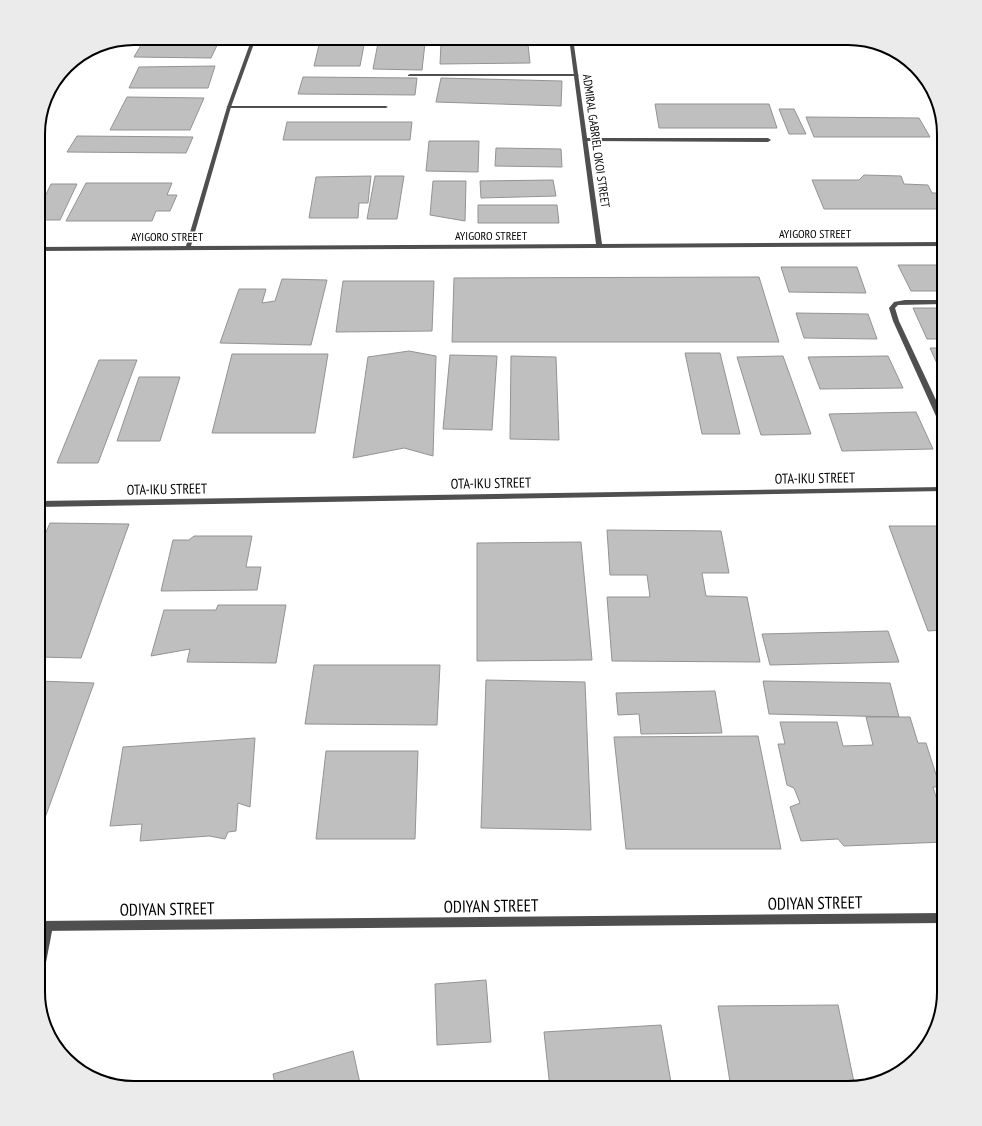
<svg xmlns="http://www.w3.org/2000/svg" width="982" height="1126" font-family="'PT Sans Narrow',sans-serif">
<rect width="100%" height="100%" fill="#fff"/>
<!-- building -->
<g fill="#bfbfbf" stroke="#939393">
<rect x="430" y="38" width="50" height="3"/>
<path d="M144 40 219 41 211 58 134 57Z"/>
<path d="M378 43H425L422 70 373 69Z"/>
<path d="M441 44H528L530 63 440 64Z"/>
<path d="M319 45H364L360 66H314Z"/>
<path d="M215 66 208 88H129L139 67Z"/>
<path d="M303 77 417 78 415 95 298 94Z"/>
<path d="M441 78 562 81 561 106 436 102Z"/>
<path d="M127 97 204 98 190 130H110Z"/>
<path d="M655 104H769L777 128H659Z"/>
<path d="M779 109H794L806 134H789Z"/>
<path d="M806 117 919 118 930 137H814Z"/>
<path d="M287 122H412L410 140H283Z"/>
<path d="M77 136 193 137 186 153 67 152Z"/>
<path d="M429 141H479L478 172 426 171Z"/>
<path d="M496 148 561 149 562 167 495 166Z"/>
<path d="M864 175 901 176 904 184 928 185 932 193H944V199L938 200 943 209H824L812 180H859Z"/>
<path d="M371 176 368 203H359L358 218H309L316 177Z"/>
<path d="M375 176H404L397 219H367Z"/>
<path d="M553 180 556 196 481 198 480 181Z"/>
<path d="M433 181H466L465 221 430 215Z"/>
<path d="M86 183H172L167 195H177L170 211H156L152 221H66Z"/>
<path d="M51 184H77L60 220H38V211Z"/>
<path d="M478 205H557L559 223H478Z"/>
<path d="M898 265H944V291H911Z"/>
<path d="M781 267H857L866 293 789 292Z"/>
<path d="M759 277 779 342H452L454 278Z"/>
<path d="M282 279 327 280 311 345 220 343 239 289H266L262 303 275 301Z"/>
<path d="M343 281H434L432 331 336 332Z"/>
<path d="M913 308H944V339H927Z"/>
<path d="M796 313 868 314 877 339 804 338Z"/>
<path d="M930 348H944V379Z"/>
<path d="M409 351 436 356 433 456 404 448 353 458 368 357Z"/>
<path d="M685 353H720L740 434H702Z"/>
<path d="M232 354H328L315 433H212Z"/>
<path d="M450 355 497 356 492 430 443 429Z"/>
<path d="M511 356 556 357 559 440 510 439Z"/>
<path d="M783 356 811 434 761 435 737 357Z"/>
<path d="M888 356 903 388 820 389 808 357Z"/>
<path d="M99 360H137L98 463H57Z"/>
<path d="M139 377H180L160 441H117Z"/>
<path d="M916 412 933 449 842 451 829 414Z"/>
<path d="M50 523 129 524 81 658 38 657V550Z"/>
<path d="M889 526H944V630L928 631Z"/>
<path d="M607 530 721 531 729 573H702L706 596 747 597 760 662 612 661 607 597H650L647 575H610Z"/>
<path d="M194 536H252L246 567H261L257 590 161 591 173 540H189Z"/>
<path d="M581 542 592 660 477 661V543Z"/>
<path d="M218 605H286L276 663 187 662 190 649 151 656 164 610H216Z"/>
<path d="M888 631 899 662 770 665 762 634Z"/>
<path d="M314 665H440L437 725 305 724Z"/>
<path d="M486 680 585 682 591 830 481 828Z"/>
<path d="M38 681 94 683 38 837Z"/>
<path d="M763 681 890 683 899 717 769 714Z"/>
<path d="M715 691 722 733 641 734 639 714 618 715 616 693Z"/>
<path d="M866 717H910L918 743H926L940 787H933L937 800 944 805V842L844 846 838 839 801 841 790 807 800 803 794 788 787 785 778 744H785L780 722H837L843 746 873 745Z"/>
<path d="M758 736 781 849H626L614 737Z"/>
<path d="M255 738 250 807 238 803 236 831 228 832 225 839 209 836 140 841 142 824 110 826 123 747Z"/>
<path d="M326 751H418L415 839H316Z"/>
<path d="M486 980 491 1042 437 1045 435 984Z"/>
<path d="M838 1005 855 1087 731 1088 718 1006Z"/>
<path d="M661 1025 672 1088H550L544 1032Z"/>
<path d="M353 1051 361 1088H276L273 1074Z"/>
</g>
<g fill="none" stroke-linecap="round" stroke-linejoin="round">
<!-- lane -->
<g fill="#4f4f4f" fill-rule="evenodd">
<path d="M748 42H865L872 44H746V43Z"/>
<path d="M410 74H577L579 75 577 76H408V75Z"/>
<path d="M227 106H386L388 107 386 108H229L227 107Z"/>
<path d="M584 138H768L771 140 768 142 586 141 583 139Z"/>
<path d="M48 921 52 923 53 926 43 978 42 982 38 983V950L43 926 44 923Z"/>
</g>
<!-- street -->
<g fill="#4f4f4f" fill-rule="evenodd">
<path d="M252 38H256L231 107 191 246 596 244 569 38H573L602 244 944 242V246L38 251V247L186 246 227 107Z"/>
<path d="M915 68 923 75 939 105 937 104 915 69Z"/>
<path d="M905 300H944V304L898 305 895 308 899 321 944 417V427L940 425 893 321 889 308 894 302Z"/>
<path d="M944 487V491L38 507V501Z"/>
<path d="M944 913V923L38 931V921Z"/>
</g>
</g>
<g text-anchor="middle" stroke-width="3" stroke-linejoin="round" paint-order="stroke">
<!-- far-street labels -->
<g font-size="12" fill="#000" stroke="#fff">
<text transform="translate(596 141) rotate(82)" y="4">ADMIRAL GABRIEL OKOI STREET</text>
<text x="815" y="238">AYIGORO STREET</text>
<text x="491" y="240">AYIGORO STREET</text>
<text x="167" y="241">AYIGORO STREET</text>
</g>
<!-- street labels -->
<g font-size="14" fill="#000" stroke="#fff">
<text transform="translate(815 478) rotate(-1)" y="5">OTA-IKU STREET</text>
<text transform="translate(491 483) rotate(-1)" y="5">OTA-IKU STREET</text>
<text transform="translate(167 489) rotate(-1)" y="5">OTA-IKU STREET</text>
</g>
<!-- near-street labels -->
<g font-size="17" fill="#000" stroke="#fff">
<text transform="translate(815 903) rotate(-1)" y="6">ODIYAN STREET</text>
<text transform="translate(491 906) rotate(-1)" y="6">ODIYAN STREET</text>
<text transform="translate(167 909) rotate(-1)" y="6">ODIYAN STREET</text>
</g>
</g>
<!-- crop -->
<path d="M0 0H982V1126H0ZM134 45H848A89 89 0 0 1 937 134V992A89 89 0 0 1 848 1081H134A89 89 0 0 1 45 992V134A89 89 0 0 1 134 45Z" fill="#ebebeb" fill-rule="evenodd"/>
<path fill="none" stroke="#000" stroke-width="2" d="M134 45H848A89 89 0 0 1 937 134V992A89 89 0 0 1 848 1081H134A89 89 0 0 1 45 992V134A89 89 0 0 1 134 45Z"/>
</svg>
